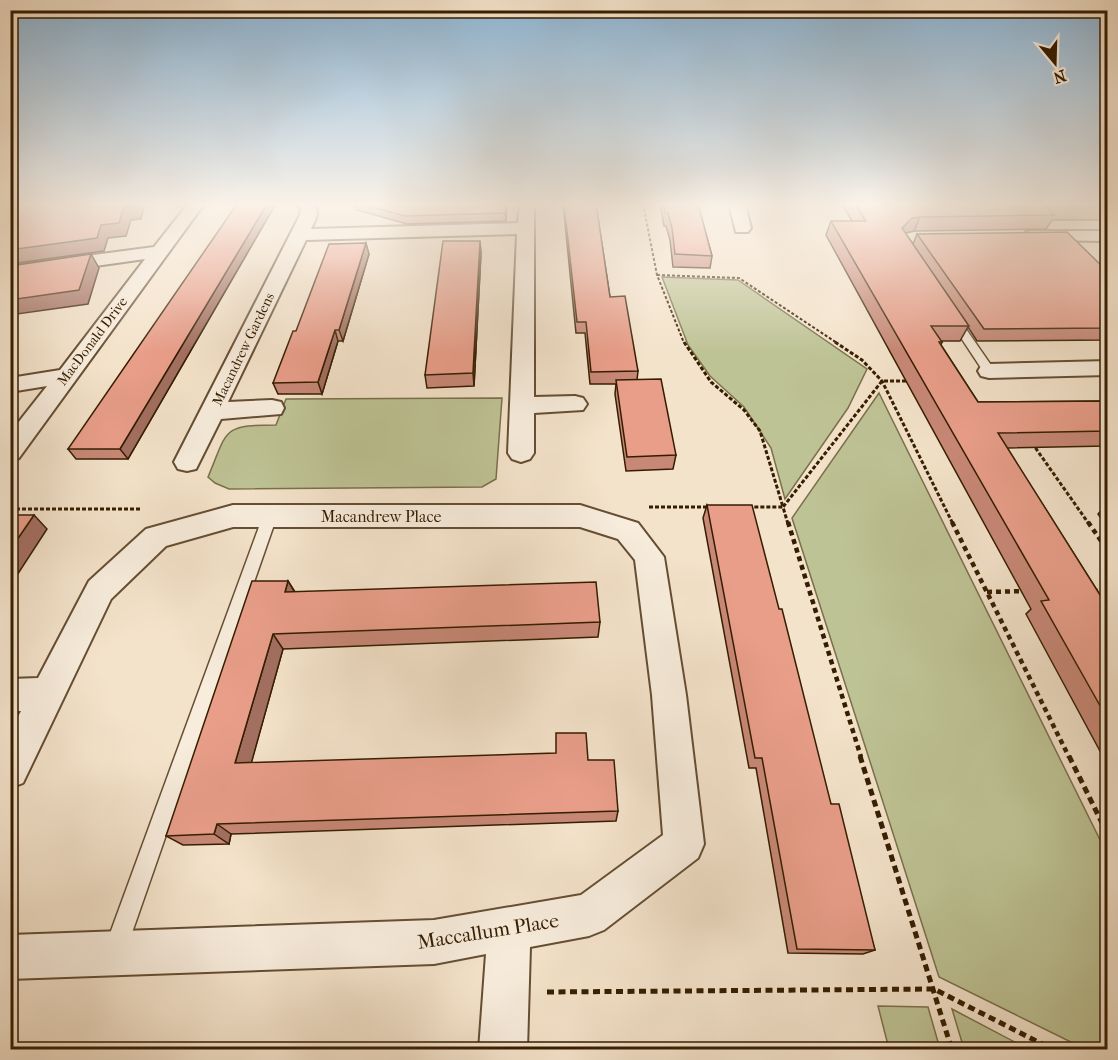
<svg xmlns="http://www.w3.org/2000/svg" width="1118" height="1060" font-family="'IM FELL French Canon',serif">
<rect width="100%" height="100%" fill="#f4e3cb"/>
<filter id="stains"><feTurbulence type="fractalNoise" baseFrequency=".00333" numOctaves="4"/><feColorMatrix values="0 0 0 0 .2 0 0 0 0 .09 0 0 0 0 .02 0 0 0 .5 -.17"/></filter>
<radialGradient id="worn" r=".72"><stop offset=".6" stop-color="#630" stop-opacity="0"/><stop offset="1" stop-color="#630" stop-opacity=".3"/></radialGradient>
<!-- green -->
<g fill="#bec395" stroke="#7a704a" stroke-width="1.5">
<path d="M662 277 738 280 867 369 848 408 785 499 771 448 744 407 710 376 688 345Z"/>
<path d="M879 393 1107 854V1049H1085L939 977 792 518Z"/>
<path d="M502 398 496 479 482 487 229 489 215 483 208 477C228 430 221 425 276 425L286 399Z"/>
<path d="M878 1006 928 1007 940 1049H889Z"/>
<path d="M952 1009 1028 1049H964Z"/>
</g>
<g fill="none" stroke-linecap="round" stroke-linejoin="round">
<!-- lane casing -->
<g stroke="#654e33" stroke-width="3">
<g id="lane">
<path d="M953 315 957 316 993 368V374H985L948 318Z"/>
<path d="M270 510 275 512 277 516 126 950 123 958 115 961 107 958 104 950 263 516 265 512Z"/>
</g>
</g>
<!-- street casing -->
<g stroke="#654e33" stroke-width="4">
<g id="street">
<path d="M188 204H204L19 458 10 461V433L47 386 10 392V378L60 370 145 259 10 278V266L154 247Z"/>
<path d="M297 204H313C321 213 315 220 311 229L518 223 520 204H534V397L575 396 583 398 587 404 583 410 534 413V453L530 459 521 462 512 459 508 453 517 234 306 240 228 402 272 400 281 402 284 408 281 414 221 419 196 469 187 471 178 469 174 462 300 215 301 209Z"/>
<path d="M729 204H745L751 228 748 232H736Z"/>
<path d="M1032 231H1108V241L1026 240 1023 236 1026 232Z"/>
<path d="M1108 361V375L989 378 981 376 978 371 981 366 989 364Z"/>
<path d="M233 505H580L638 523 664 557 686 695 704 844 698 858 604 930 589 936 530 947 527 1050H479L486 954 434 964 10 979V935L434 920 581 895 663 835 652 695 635 560 618 539 580 527H233L166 546 111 599 23 783 10 788V731L21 711H10V679L38 678 89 581 146 529Z"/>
</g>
</g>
<!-- path-far3 -->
<g stroke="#351d00" stroke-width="2" stroke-dasharray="3 2" stroke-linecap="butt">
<path d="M643 204 657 275 684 343"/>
<path d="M657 275 739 278 837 343"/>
</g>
<!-- path-far2 -->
<g stroke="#351d00" stroke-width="3" stroke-dasharray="4 2" stroke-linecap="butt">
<path d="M684 342 711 382 744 410 760 431 783 507H748"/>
<path d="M835 342 862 360 882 381 953 524"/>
<path d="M1032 443 1089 524"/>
<path d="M649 507H711"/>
<path d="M10 509H141"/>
<path d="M788 524 783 507 882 381H909"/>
</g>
<!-- path-far1 -->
<g stroke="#351d00" stroke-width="4.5" stroke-dasharray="5 4" stroke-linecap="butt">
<path d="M788 522 861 757"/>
<path d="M952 522 1069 757"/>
<path d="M1088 522 1108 551"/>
<path d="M1093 591H1108"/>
<path d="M987 592 1026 591"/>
</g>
<!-- path -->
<g stroke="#351d00" stroke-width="5" stroke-dasharray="7 4.5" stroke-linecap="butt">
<path d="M860 756 952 1050"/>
<path d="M1069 756 1108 835"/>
<path d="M547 992 934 989 1054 1050"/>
</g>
<!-- lane -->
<use href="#lane" fill="#f8eddd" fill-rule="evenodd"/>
<!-- street -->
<use href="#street" fill="#f8eddd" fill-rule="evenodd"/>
</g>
<!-- wall -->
<g fill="#c88877" stroke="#351d00" stroke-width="1.5">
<path d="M355 204H507L506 221 407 224 357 210Z"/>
<path d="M563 204H596L610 297 638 371 637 380 676 455 673 469 626 471 615 394 616 384H590L585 333H576Z"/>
<path d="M660 204H698L712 256 710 268 673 267 670 240 666 226H664Z"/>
<path d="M842 204H1107V220H1052L1046 229 914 231 905 233 913 244 917 234 1107 271V340L977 341 968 327 960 341H941L942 342 941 345 978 402 1107 401V446L1007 448 1107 606V764L1026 614 1031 609 826 235 831 221H852Z"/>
<path d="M274 207 128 459H76L68 449Z"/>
<path d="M480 241 481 253 474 386 427 388 425 375Z"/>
<path d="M369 254 343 341H338L322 394H278L273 383Z"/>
<path d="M1107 504V527L1098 514Z"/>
<path d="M707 505 831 804 875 950 863 954 788 953 756 768H749L703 518Z"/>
<path d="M288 581 295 592 600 622 598 637 283 649 251 763 588 760 618 811 616 821 231 834 229 844 183 845 166 836Z"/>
</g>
<!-- shaded-wall -->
<g fill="#a36f61" stroke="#351d00" stroke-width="1.5">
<path d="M135 204H145L141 219 131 220 126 236 108 238 104 251 10 264V250L101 225 124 207Z"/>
<path d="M267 204H273L274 207 128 459 120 449Z"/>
<path d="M506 204H507L506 221 505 213Z"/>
<path d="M920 217 914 231 906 233 896 242 902 228 912 218Z"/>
<path d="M480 241 481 253 474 386 473 373Z"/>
<path d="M366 243 369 254 343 341 339 330Z"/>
<path d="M91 254 99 268 88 304 10 315V300Z"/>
<path d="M335 330 338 341 322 394 318 382Z"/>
<path d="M34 515 47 529 10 586V550Z"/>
<path d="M288 581 297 596 285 592Z"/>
<path d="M273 634 283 649 248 775 235 763Z"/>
<path d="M217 824 231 834 229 844 214 834Z"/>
</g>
<!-- building -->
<g fill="#e99e8a" stroke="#351d00" stroke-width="1.5">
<path d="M10 204H135V206L124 207 119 223 101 225 97 238 10 250Z"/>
<path d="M237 204H267L120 449H68Z"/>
<path d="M361 204H506L505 213 405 216Z"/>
<path d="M564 204H596L610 297 625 296 638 371 591 372 586 322H577Z"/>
<path d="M664 204H698L712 256 675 254 672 228 668 213H665Z"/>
<path d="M855 204H1107V206H1044L1054 215 920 217 912 218 902 228 969 326H931L942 342H939L978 402 1107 401V431L998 433 1107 606V718L1041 601 1049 600 831 221H866Z"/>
<path d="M1067 232 1107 271V328L984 329 917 234Z"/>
<path d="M443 241H480L473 373 425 375Z"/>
<path d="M366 243 339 330H335L318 382 273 383 293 331H296L329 244Z"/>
<path d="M91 254 79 290 10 300V266Z"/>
<path d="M661 379 676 455 627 457 616 380Z"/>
<path d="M707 505H752L779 609H782L831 804H839L875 950 797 949 762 758H755Z"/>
<path d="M10 515H34L10 550Z"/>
<path d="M252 581H288L285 592 596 582 600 622 273 634 235 763 556 753V733H586L588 760H614L618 811 217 824 214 834 166 836Z"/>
</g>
<!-- sky -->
<linearGradient id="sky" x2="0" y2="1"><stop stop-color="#8cb7d9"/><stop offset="0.58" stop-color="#faf2e8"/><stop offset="1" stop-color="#faf2e8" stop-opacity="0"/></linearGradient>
<rect width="1118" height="352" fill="url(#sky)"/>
<g text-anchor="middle" stroke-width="5" stroke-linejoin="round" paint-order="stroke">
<!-- far-street labels -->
<g font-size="14" fill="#351d00" stroke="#f8eddd">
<text transform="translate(92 341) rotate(-53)" y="5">MacDonald Drive</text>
<text transform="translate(243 349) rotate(-64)" y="5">Macandrew Gardens</text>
</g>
<!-- street labels -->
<g font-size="16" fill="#351d00" stroke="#f8eddd">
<text x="381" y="522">Macandrew Place</text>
</g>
<!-- near-street labels -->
<g font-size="20" fill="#351d00" stroke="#f8eddd">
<text transform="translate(488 931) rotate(-9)" y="7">Maccallum Place</text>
</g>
</g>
<!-- margin -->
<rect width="1118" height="1060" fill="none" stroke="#f4e3cb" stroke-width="36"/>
<rect x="12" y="12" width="1094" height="1036" fill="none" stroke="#351d00" stroke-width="3"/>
<rect x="18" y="18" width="1082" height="1024" fill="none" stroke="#351d00" stroke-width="1.5"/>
<!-- north arrow -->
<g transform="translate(1055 63) rotate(161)" stroke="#f8eddd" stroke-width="4.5" paint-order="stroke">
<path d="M0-4.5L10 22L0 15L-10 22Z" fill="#351d00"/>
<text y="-9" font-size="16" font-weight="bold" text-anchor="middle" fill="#351d00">N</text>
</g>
<rect width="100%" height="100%" filter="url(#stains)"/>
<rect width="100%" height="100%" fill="url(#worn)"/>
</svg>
